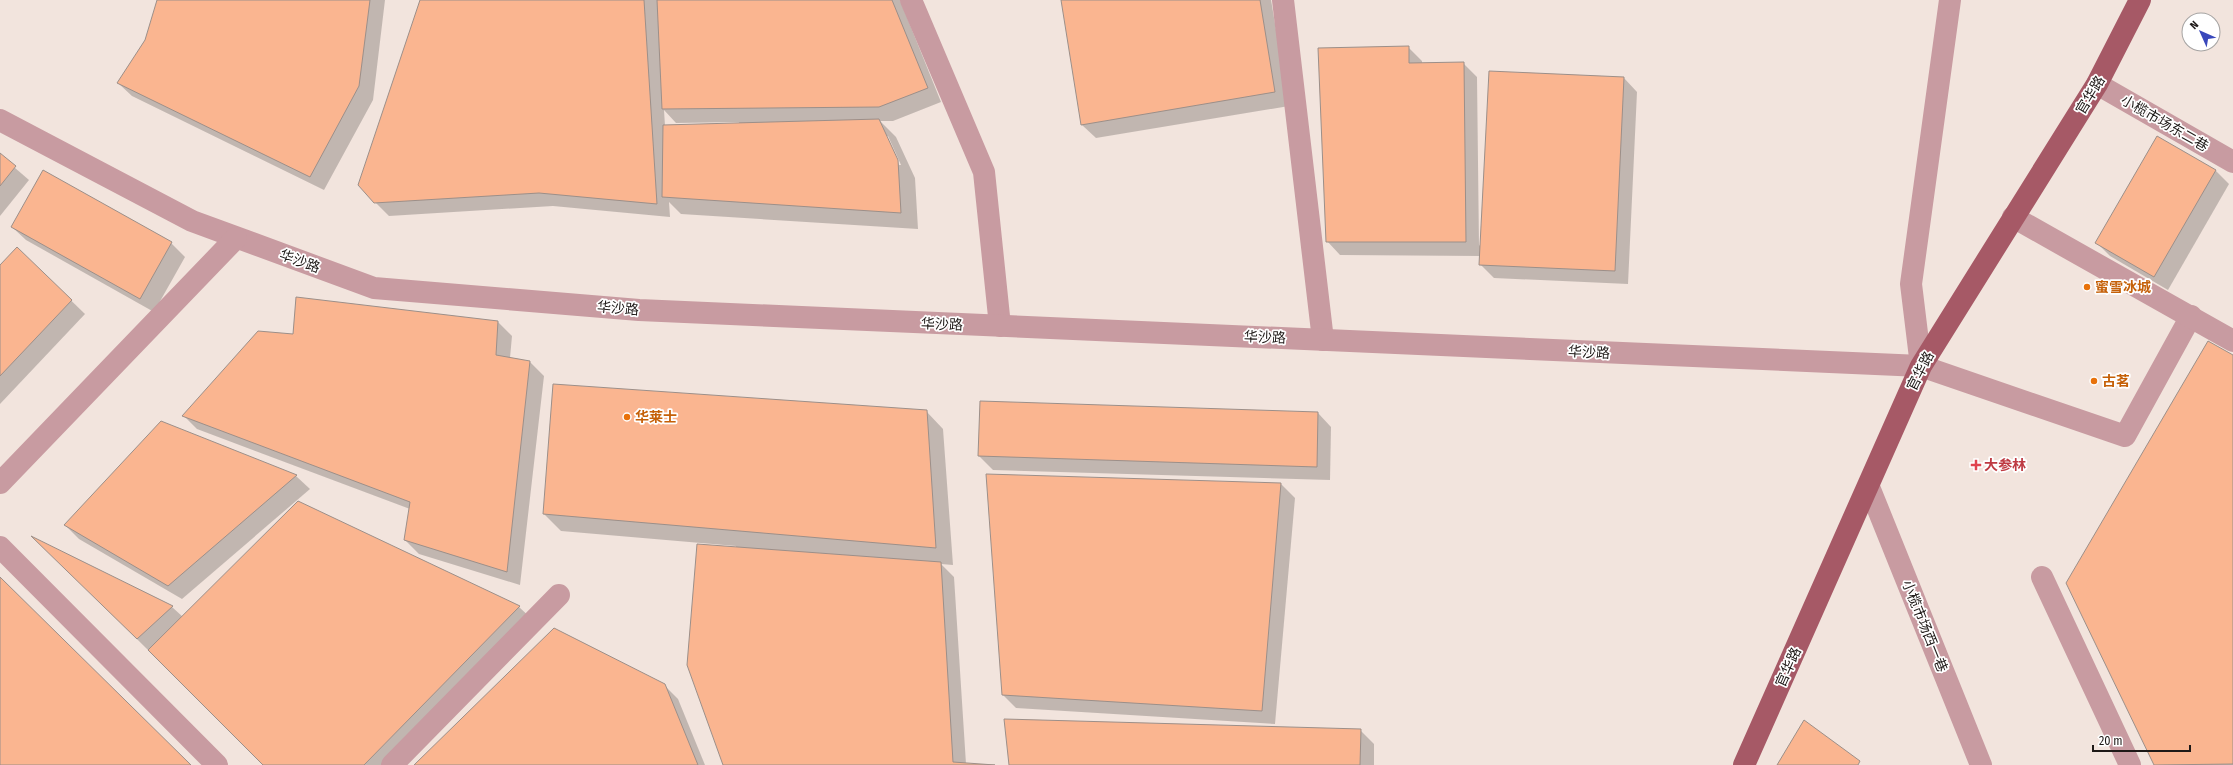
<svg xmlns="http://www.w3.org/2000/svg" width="2233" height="765" font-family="'Fira Sans Condensed','Noto Sans SC',sans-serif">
<rect width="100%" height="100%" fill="#f2e4dd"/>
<!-- shadow -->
<g fill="#0003" fill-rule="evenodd">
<path d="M158 0H385L373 100 324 190 132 96 118 83 146 41Z"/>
<path d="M421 0H900L941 102 893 121H880L896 137 915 178 918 229 681 214 669 202 670 217 553 206 389 216 375 202ZM664 110 676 123 739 122V124L665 126ZM886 136H888L901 165H899Z"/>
<path d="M1062 0H1271L1289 106 1096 138 1082 125Z"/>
<path d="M1408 47 1422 61V64L1463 63 1477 77 1479 246 1624 78 1637 92 1628 284 1494 278 1480 264V256L1340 255 1327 241Z"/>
<path d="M0 155 29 180 0 216Z"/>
<path d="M2215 170 2229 184 2168 290 2110 256 2096 242Z"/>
<path d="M12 227 171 243 185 257 154 312 26 240Z"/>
<path d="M17 248 85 314 0 404V266Z"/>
<path d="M297 298 498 322 512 336 510 358 530 362 544 376 520 585 419 554 405 540 410 509 197 429 184 416 293 335Z"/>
<path d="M2233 356V765H2155L2067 583Z"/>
<path d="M553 385 926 411 943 429 953 565 941 564 954 577 966 764 992 765H724L736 546 561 531 544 514Z"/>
<path d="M1318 413 1331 427 1330 480 993 470 979 456Z"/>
<path d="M161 422 296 476 310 489 182 599 79 539 65 525Z"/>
<path d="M1281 484 1295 498 1275 724 1016 708 1002 694Z"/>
<path d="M37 540 172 607 183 617 519 607 533 620 391 765H264Z"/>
<path d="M664 685 678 699 705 765H415Z"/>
<path d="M1360 730 1374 744V765H1010Z"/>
</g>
<!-- building -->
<g fill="#fab590" stroke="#9c8f89">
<path d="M157 0H370L359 86 310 177 117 83 145 40Z"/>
<path d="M420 0H644L657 204 539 193 374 203 358 185Z"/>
<path d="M657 0H892L928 88 879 107 662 109Z"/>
<path d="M1061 0H1260L1275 92 1081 125Z"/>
<path d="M1409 46V63L1464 62 1466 242H1326L1318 48Z"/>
<path d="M1489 71 1624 77 1615 271 1479 265Z"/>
<path d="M879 119 898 160 901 213 662 197 663 125Z"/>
<path d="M2157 136 2216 170 2154 277 2095 243Z"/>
<path d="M0 153 16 166 0 186Z"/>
<path d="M43 170 172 242 140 299 11 227Z"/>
<path d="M17 247 72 300 0 376V265Z"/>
<path d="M296 297 498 321 496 355 530 361 507 572 404 540 410 502 182 416 258 331 293 334Z"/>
<path d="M2208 341 2233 355V764L2154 765 2066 583Z"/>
<path d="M553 384 927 410 936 548 543 514Z"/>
<path d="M980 401 1318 412 1317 467 978 456Z"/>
<path d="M161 421 297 475 168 586 64 525Z"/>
<path d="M986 474 1281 483 1262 711 1002 695Z"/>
<path d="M298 501 520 606 364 765H263L148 650Z"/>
<path d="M31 536 173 606 137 639Z"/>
<path d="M697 544 941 562 953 762 995 765H723L687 665Z"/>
<path d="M0 577 191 765H0Z"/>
<path d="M554 628 665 684 698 765H414Z"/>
<path d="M1004 719 1361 729 1360 765H1009Z"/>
<path d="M1804 720 1860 761 1858 765H1777Z"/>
</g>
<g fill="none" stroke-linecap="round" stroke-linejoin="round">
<!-- minor -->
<g stroke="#c89ba1" stroke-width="22">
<path d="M911 0 984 172 1000 326"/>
<path d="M1283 0 1323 340"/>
<path d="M2097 84 2233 162"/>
<path d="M0 120 192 221 374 288 639 310 1921 366 2125 436 2191 316"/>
<path d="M2013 217 2233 341"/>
<path d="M1921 366 1911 284 1950 0"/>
<path d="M0 483 236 238"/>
<path d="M1869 487 1981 765"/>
<path d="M0 547 217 765"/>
<path d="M2042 577 2130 765"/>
<path d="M392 765 559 595"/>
</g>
<!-- major -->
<path stroke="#a65966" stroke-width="22" d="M1744 765 1921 366 2097 84 2140 0"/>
</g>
<!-- markers -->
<g fill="#e8710a" stroke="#fff" stroke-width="1.5">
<circle cx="2087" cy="287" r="4"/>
<circle cx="2094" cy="381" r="4"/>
<circle cx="627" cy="417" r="4"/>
</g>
<path fill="#e0444e" stroke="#fff" stroke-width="1.5" d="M1974 459h4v4h4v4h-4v4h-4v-4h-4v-4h4z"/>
<g text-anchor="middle" stroke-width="3.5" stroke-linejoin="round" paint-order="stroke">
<!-- street labels -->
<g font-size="14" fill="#1e1917" stroke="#fff">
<text transform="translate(2090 95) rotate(-59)" y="5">官华路</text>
<text transform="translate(2165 123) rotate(30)" y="5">小榄市场东二巷</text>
<text transform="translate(300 261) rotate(20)" y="5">华沙路</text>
<text transform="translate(618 308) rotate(5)" y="5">华沙路</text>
<text transform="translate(942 324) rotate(2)" y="5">华沙路</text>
<text transform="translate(1265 337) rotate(2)" y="5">华沙路</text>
<text transform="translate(1589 352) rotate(3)" y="5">华沙路</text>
<text transform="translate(1920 371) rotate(-63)" y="5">官华路</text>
<text transform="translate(1925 626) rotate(68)" y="5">小榄市场西一巷</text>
<text transform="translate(1788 667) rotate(-66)" y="5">官华路</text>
</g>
<!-- food labels -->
<g font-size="14" font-weight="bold" fill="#c56008" stroke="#fff" text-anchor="start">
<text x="2095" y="292">蜜雪冰城</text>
<text x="2102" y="386">古茗</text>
<text x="635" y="422">华莱士</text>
</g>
<!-- health labels -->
<g font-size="14" font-weight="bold" fill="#be3a42" stroke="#fff" text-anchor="start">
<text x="1984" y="470">大参林</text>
</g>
</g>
<!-- north arrow -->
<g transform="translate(2201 32) rotate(315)"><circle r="19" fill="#ffffff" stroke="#a5a3a2"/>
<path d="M0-3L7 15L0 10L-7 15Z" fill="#3948bb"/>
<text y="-6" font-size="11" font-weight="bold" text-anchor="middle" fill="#1e1917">N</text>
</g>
<!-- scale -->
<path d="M2093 745v6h97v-6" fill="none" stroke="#1e1917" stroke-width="2"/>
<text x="2099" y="745" font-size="12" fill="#1e1917" stroke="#ffffff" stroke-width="3" paint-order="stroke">20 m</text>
</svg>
